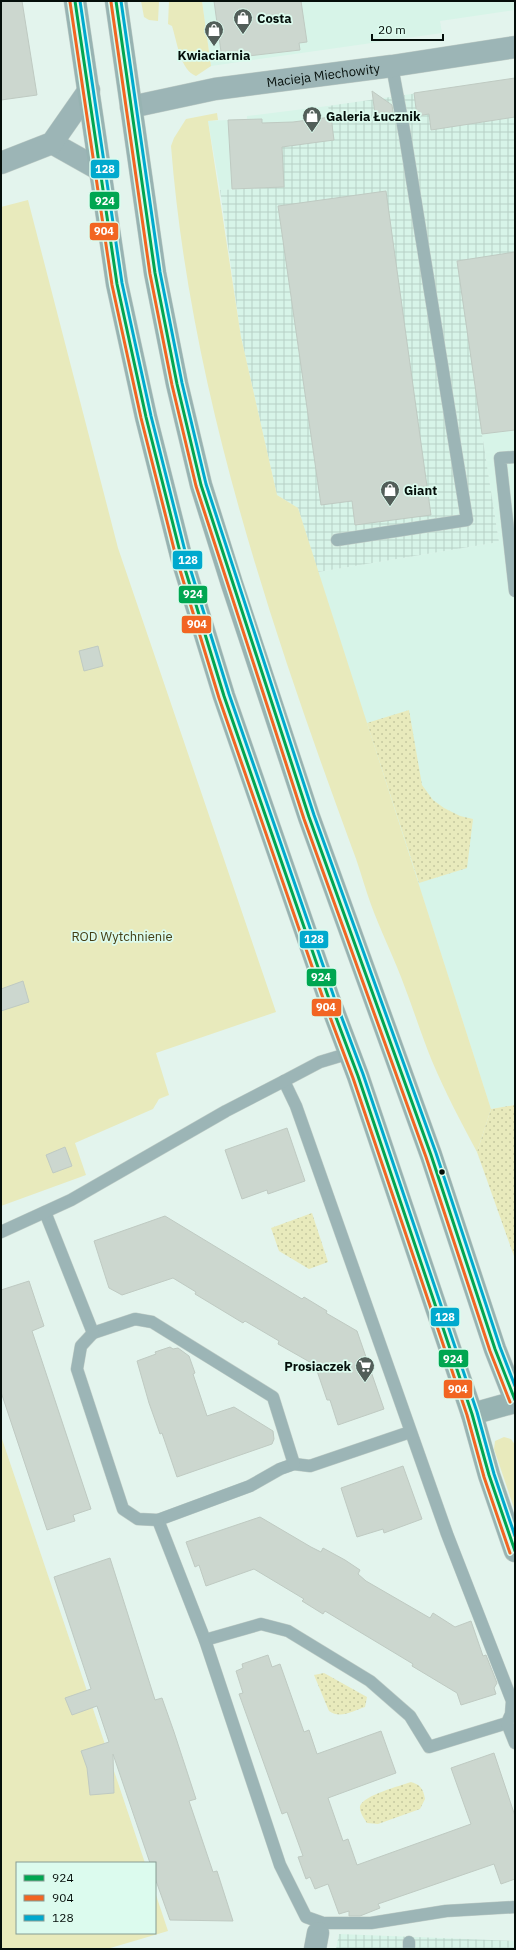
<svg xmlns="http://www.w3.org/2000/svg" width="516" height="1950" font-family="'IBM Plex Sans',sans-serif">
<defs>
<pattern id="industrial-grid" width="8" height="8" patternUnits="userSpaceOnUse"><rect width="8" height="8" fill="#d7f4e8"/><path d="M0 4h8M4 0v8" fill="none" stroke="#b7d0c6"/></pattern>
<pattern id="park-dots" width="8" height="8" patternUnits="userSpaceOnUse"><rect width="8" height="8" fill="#e8eabc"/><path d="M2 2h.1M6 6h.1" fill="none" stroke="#c5c8a0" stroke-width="1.8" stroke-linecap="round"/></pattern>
</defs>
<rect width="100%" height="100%" fill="#e3f4ed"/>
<!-- built -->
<g fill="#d7f4e8">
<path d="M202 1H515V10L440 21 442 33 211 66Z"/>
<path d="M328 106 334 140 265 188 220 190 208 121 247 119V116Z"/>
<path d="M515 430V1105L491 1109 318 572 499 542 482 434Z"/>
</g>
<!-- industrial -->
<g fill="url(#industrial-grid)">
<path d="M515 79V430L482 434 499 542 318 572 298 508 277 495 241 337 220 190 265 188 282 147 334 140 328 106Z"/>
<path d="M339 1934 515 1941V1949H336Z"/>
</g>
<!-- green -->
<g fill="#e8eabc">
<path d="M141 1H159L158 21 149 20 144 17Z"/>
<path d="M169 1H202L211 66 196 76C180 70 177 41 172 26L168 24Z"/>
<path d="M217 113 218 120 208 121 241 337 277 495 298 508 491 1109 477 1152C461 1122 445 1092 432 1061 421 1034 412 1005 401 977 390 949 376 921 367 893 362 878 358 863 352 848 269 622 190 387 171 146L174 138 186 119Z"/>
<path d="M28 200 118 548 276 1012 156 1053 169 1095 159 1099 153 1109 75 1143 86 1175 1 1206V207Z"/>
<path d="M1 1436 145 1863H17V1933H155V1892L168 1931 107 1949H1Z"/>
<path d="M504 1437 511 1439 515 1445V1511L494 1449 495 1441Z"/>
</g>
<!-- park -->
<g fill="url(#park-dots)">
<path d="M409 710 422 785 433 800 444 808 460 816 473 819 467 868 419 883 367 723Z"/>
<path d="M515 1105V1259L477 1152 491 1109Z"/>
<path d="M312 1213 328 1262 309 1269 279 1251 271 1228Z"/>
<path d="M324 1673 367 1697 365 1707C353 1711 340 1719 329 1711L314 1675Z"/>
<path d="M411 1782C421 1785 423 1789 425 1799L420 1809 378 1824 367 1823C364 1819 359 1811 360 1806 364 1795 400 1786 411 1782Z"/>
</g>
<!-- building -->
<g fill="#ccd7cf" stroke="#bfcac2">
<path d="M1 1H22L37 95 1 100Z"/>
<path d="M214 1H301L307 42 299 43 300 50 222 59Z"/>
<path d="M515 78V117L431 130 429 114 417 116 414 93Z"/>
<path d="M372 91 392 105 394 120 376 122Z"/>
<path d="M331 117 334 140 282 147 284 187 232 189 228 120 262 119V123L293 122Z"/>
<path d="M386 191 431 515 355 525 352 501 321 505 278 206Z"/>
<path d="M515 252V430L482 434 457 261Z"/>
<path d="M98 646 103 666 84 671 79 651Z"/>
<path d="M23 981 29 1002 1 1011V989Z"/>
<path d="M287 1128 305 1181 268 1194 267 1190 242 1199 225 1150Z"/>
<path d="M65 1147 72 1166 53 1173 46 1155Z"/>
<path d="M165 1216 302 1299 304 1297 327 1311 326 1313 357 1331 384 1409 338 1425 330 1400H327L315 1365 278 1344 279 1341 245 1321 243 1323 195 1294 196 1292 173 1278 122 1295 109 1288 94 1241Z"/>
<path d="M29 1281 44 1326 32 1331 91 1509 73 1515 75 1521 47 1530 1 1392V1290Z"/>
<path d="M170 1347 173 1349 178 1348 189 1356 195 1373 193 1374 207 1416 234 1407 273 1431 274 1439 272 1444 177 1477 162 1433 160 1434 149 1403 137 1361 156 1354 155 1352Z"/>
<path d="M403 1466 422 1519 384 1533 383 1529 357 1537 341 1488Z"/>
<path d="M260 1517 311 1547 321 1552 323 1548 345 1560 360 1570 358 1574 366 1581 430 1618 433 1613 455 1627 471 1621 483 1656 486 1655 497 1683 494 1688 496 1694 461 1705 457 1693 412 1666 413 1664 325 1611 323 1614 302 1601 304 1599 254 1569 206 1586 199 1565 195 1567 186 1542Z"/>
<path d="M110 1558 155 1700 162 1698 174 1732 196 1799 189 1801 213 1872 217 1871 233 1921 170 1920 155 1878V1863H150L113 1754 114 1793 90 1795 87 1768 81 1751 109 1742 97 1706 72 1715 65 1698 91 1689 54 1577Z"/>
<path d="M268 1655 272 1667 280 1664 304 1732 309 1730 317 1754 381 1731 396 1773 328 1798 343 1841 348 1839 357 1865 471 1824 451 1768 494 1753 515 1816V1879L501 1884 494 1864 378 1904 380 1908 360 1916H349V1911L339 1914 328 1884 315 1889 310 1877 306 1879 298 1857 303 1856 287 1812 282 1814 239 1694 243 1693 236 1671 243 1668 242 1664Z"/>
</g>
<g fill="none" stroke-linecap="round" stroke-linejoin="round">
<!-- lane casing -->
<g stroke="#c1cec8" stroke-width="13">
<g id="lane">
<path d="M515 457 500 458 515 591"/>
<path d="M337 540 467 520 405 136 392 66"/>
<path d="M284 1081 296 1106 447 1534 512 1701 511 1714 507 1723 429 1747 410 1716 370 1681 288 1631 261 1624 205 1640 158 1520 250 1486 280 1469 294 1464 310 1466 410 1432"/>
<path d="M45 1212 93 1333 135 1319 152 1322 273 1397 294 1464"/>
<path d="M1 1232 71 1200 226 1111 284 1081 320 1062 350 1053"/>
<path d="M93 1333 81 1346 77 1369 123 1509 138 1519 158 1520"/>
<path d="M205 1640 280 1865 306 1917 323 1923H371L446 1911 515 1907"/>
<path d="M507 1723 515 1743"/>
<path d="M409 1949V1942"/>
</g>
</g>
<!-- street casing -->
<g stroke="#c1cec8" stroke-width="23">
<g id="street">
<path id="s1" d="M131 107 215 89 392 66 515 47"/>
<path d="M52 143 100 170"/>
<path d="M1 163 52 143 89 90"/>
<path d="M315 1949 318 1933"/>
</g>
</g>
<!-- secondary casing -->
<g stroke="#c1cec8" stroke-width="23">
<g id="secondary">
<path d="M75 1 117 284 146 417 181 556 224 696 329 999 358 1076 472 1414 489 1475 515 1551"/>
<path d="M116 1 155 273 177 384 201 485 232 584 309 817 431 1155 495 1349 515 1400"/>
<path d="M472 1414 515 1402"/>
</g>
</g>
<!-- lane -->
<use href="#lane" stroke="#9cb5b6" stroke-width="12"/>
<!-- street -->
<use href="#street" stroke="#9cb5b6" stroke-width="22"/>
<!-- secondary -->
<use href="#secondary" stroke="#97b3b2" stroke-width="22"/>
<!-- bus-1 casing -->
<g stroke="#dcfbee" stroke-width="6">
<g id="bus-1">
<path d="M75 1 117 284 146 417 181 556 224 696 329 999 358 1076 472 1414 489 1475 515 1551"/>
<path d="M116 1 155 273 177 384 201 485 309 817 431 1155 495 1349 515 1400"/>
</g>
</g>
<!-- bus-2 casing -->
<g stroke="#dcfbee" stroke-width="6">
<g id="bus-2">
<path d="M70 2 112 285 141 418 176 557 219 698 324 1001 353 1078 467 1415 484 1477 510 1553"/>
<path d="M111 2 150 274 172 385 196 486 304 819 426 1157 490 1351 510 1402"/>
</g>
</g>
<!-- bus-3 casing -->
<g stroke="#dcfbee" stroke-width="6">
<g id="bus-3">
<path d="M80 1 122 283 151 416 186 555 229 694 334 997 363 1074 477 1412 494 1474 515 1536"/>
<path d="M121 1 160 272 182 383 206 484 314 815 436 1153 500 1347 515 1386"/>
</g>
</g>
<!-- bus-1 -->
<use href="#bus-1" stroke="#00a651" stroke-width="3"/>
<!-- bus-2 -->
<use href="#bus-2" stroke="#f26522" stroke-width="3"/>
<!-- bus-3 -->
<use href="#bus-3" stroke="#00a9ce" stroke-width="3"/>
</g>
<!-- icons -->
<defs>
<g id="shop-pin" transform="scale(1)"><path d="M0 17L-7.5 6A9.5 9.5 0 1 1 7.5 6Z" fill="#525e59" stroke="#dcfbee"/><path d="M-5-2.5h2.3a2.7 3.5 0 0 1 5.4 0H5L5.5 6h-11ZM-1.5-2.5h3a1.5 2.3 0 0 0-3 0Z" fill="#fff"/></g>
<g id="supermarket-pin" transform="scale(1)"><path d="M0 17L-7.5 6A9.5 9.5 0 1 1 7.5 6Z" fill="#525e59" stroke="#dcfbee"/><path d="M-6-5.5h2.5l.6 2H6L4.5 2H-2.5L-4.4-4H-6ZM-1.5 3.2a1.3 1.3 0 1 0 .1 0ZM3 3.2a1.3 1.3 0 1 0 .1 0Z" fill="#fff"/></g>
</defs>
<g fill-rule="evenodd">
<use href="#shop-pin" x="243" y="18"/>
<use href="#shop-pin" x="214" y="30"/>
<use href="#shop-pin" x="312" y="116"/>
<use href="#shop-pin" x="390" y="490"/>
<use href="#supermarket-pin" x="365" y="1366"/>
</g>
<!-- markers -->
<circle fill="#040e0a" stroke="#dcfbee" stroke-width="1.5" cx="442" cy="1172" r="3.5"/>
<g text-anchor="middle" stroke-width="3.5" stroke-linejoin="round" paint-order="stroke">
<!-- poi labels -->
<g font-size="13" font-weight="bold" fill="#040e0a" stroke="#dcfbee" text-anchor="start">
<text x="257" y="23">Costa</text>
<text x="214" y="60" text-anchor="middle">Kwiaciarnia</text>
<text x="326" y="121">Galeria Łucznik</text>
<text x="404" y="495">Giant</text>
<text x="351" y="1371" text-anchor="end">Prosiaczek</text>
</g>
<!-- street labels -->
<g font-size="13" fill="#040e0a" stroke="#dcfbee">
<text dy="5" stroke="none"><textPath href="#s1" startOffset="195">Macieja Miechowity</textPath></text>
</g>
<!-- park labels -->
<g font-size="13" fill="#433d12" stroke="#dcfbee">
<text x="122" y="941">ROD Wytchnienie</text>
</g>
</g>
<g stroke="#dcfbee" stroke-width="1.5">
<rect x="90" y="159" width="30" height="20" rx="4" fill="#00a9ce"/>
<rect x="89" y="191" width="31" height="19" rx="4" fill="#00a651"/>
<rect x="89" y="222" width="30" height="19" rx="4" fill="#f26522"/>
<rect x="172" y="550" width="31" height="20" rx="4" fill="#00a9ce"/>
<rect x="178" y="585" width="30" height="19" rx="4" fill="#00a651"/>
<rect x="181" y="615" width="31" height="19" rx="4" fill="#f26522"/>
<rect x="299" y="930" width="30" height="19" rx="4" fill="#00a9ce"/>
<rect x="306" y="968" width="31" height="19" rx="4" fill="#00a651"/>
<rect x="311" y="998" width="31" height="19" rx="4" fill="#f26522"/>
<rect x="430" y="1307" width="30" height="20" rx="4" fill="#00a9ce"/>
<rect x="438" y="1349" width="31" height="19" rx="4" fill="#00a651"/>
<rect x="443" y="1379" width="30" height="20" rx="4" fill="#f26522"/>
</g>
<g font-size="11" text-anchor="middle" font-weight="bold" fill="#fff">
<text x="105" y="173">128</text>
<text x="105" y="205">924</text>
<text x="104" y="235">904</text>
<text x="188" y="564">128</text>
<text x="193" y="598">924</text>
<text x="197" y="628">904</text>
<text x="314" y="943">128</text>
<text x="321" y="981">924</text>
<text x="326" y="1011">904</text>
<text x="445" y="1321">128</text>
<text x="453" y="1363">924</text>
<text x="458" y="1393">904</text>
</g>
<!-- border -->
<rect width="516" height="1950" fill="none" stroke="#040e0a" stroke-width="4"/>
<!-- legend -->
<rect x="16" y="1862" width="140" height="72" fill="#dcfbee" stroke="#869c93"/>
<rect x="24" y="1875" width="20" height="6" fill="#00a651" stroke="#869c93"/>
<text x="52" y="1882" font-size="12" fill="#040e0a">924</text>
<rect x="24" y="1895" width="20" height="6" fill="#f26522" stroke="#869c93"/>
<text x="52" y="1902" font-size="12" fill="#040e0a">904</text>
<rect x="24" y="1915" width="20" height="6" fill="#00a9ce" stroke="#869c93"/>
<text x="52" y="1922" font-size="12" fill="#040e0a">128</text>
<!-- scale -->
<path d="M372 34v6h71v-6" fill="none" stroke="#040e0a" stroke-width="2"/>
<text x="378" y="34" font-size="12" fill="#040e0a" stroke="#dcfbee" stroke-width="3" paint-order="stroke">20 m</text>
</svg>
